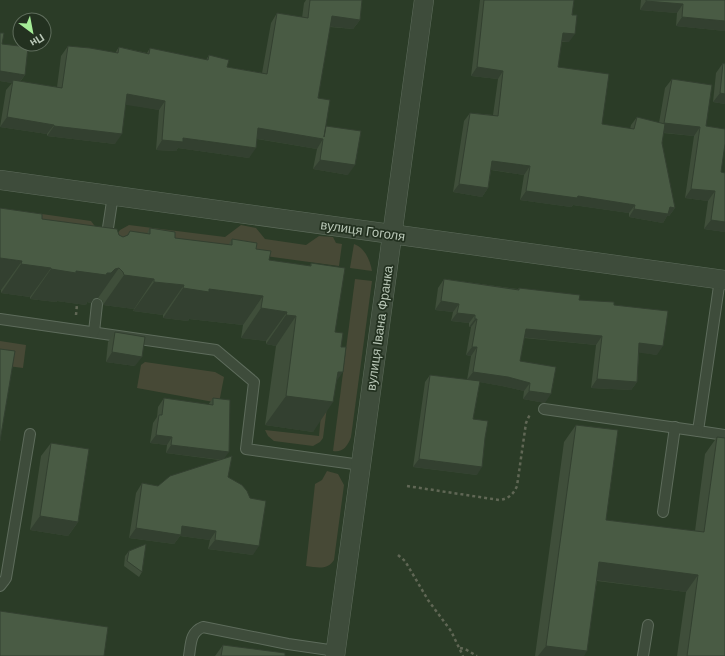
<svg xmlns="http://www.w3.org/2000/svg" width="725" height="656" font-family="Helvetica,sans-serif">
<rect width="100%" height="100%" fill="#2b3c27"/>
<!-- green -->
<g fill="#474936">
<path d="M0 208 91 221 97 229 0 221Z"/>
<path d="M129 225 225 237 241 225 256 228 265 239 306 245 319 236 333 237 336 243 342 244 339 266 116 236 120 230Z"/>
<path d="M354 244C365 248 370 260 372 271L350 268Z"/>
<path d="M355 279 372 281 351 437C348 446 342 453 333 451Z"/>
<path d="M336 337 323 438 320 442 313 446 274 441 268 436 265 430 319 436 322 404Z"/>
<path d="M0 341 26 345 23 368 0 365Z"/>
<path d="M145 362 215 372 224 377 219 403 137 388 141 365Z"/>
<path d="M327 471 338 474 344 485 334 560C327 571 316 567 306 566L315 484 322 480Z"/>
</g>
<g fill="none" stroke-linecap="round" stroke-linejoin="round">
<!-- service casing -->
<g stroke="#5e6c5c" stroke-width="12">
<g id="service">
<path d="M106 241 113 195"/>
<path d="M720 279 698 431 725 435"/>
<path d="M0 319 216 350 254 382 246 449 361 465"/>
<path d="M94 332 97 304"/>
<path d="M544 409 698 431"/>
<path d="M663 512 675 427"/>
<path d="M0 586 4 581 6 578 30 434"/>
<path d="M189 656C191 644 190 632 203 627L288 644 336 651"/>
<path d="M643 656 648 625"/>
</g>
</g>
<!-- minor casing -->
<g stroke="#5e6c5c" stroke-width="20">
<g id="minor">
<path d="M0 180 725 280"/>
<path d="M335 656 424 0"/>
</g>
</g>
<!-- path -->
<g stroke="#606755" stroke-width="2.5" stroke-dasharray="3 3" stroke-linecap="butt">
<path d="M76 315 77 304"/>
<path d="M407 486 499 500C508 499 513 495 517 486L526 423 530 414"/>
<path d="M398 555 405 561 428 600 451 631 463 656"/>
<path d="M460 648 465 649 477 656"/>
</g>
<!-- service -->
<use href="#service" stroke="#3e4c3b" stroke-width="10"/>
<!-- minor -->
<use href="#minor" stroke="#3e4c3b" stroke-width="19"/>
</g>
<!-- wall -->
<g fill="#3f4e3a">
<path d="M306 0H362L360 20 353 29 330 27 318 98 326 126 348 175 313 169 317 149 257 139 249 158 178 148 176 151 156 150 159 110 126 104 115 144 47 136V134L0 127 6 90 12 83 0 81 2 44 25 75 20 82 57 87 61 56 68 46 115 53 119 47 147 53 150 48 206 60 209 55 227 67 262 73 271 23 277 13 302 18 304 3Z"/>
<path d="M480 0H574L569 42H561L558 67 602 124 630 129 631 125 637 117 659 123 665 88 672 79 706 126 721 172 725 232 704 229 708 201 685 198 694 136 663 133 662 143 675 208 669 216H667L663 223 629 217V213L573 205 571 207 520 200 524 175 491 170 488 188 482 197 453 192 464 121 470 113 493 115 498 79 471 76Z"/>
<path d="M641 0H725V31L676 26 677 13 640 10Z"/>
<path d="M723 63 725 104 713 102 716 73Z"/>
<path d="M0 208 42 219 119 235 123 237 127 235 130 231 147 233 150 228 175 238 228 245 232 239 256 249 269 260 310 266 311 263 335 332 336 381 313 432 265 425 276 346 266 344V341L241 338 243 325 189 319 188 321 163 318V315L133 311 134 309 103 305V301L98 298H94L91 303 87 302 86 305 57 301 56 302 30 299V297L1 293V290H0Z"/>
<path d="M444 279 518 289 519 288 579 300 614 305 657 355 639 352 637 382 631 390 591 388 596 345 524 338 520 361 545 403 523 399 524 391 502 386 480 382 473 419 477 475 413 467 425 382 430 375 467 380 471 356 466 355 471 327H469V323L451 321 453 312 435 310 438 288Z"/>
<path d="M115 332 135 366 106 362 108 342Z"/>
<path d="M164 398 208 405 213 398 228 477 253 555 208 549 210 540 180 536 174 544 129 538 136 493 142 483 158 486 219 460 166 453 167 445 150 443 153 423 157 417 158 407Z"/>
<path d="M576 425 606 520 695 531 705 454 717 437 725 656H677L686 592 597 581 584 656H535L564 442Z"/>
<path d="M51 443 78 522 68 536 30 530 41 456Z"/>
<path d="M129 551 142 572 139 577 124 566 125 556Z"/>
<path d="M223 645 285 656H215Z"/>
</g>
<!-- shaded-wall -->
<g fill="#334030">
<path d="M646 1 683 4 677 13 640 10Z"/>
<path d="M332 16 360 20 353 29 325 26Z"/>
<path d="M682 17 725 21V31L676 26Z"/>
<path d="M563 33 575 34 569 42 557 41Z"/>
<path d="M477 67 503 71 498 79 471 76Z"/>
<path d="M0 71 25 75 18 84 13 80 12 83 0 81Z"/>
<path d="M720 93 725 94V104L713 102Z"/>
<path d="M127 94 165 101 159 110 120 104Z"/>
<path d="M7 117 54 125 47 134 0 127Z"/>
<path d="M664 123 700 127 694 136 658 132Z"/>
<path d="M54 126 122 134 115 144 47 136Z"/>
<path d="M258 128 323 139 317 149 252 138Z"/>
<path d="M183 138 256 148 249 158 178 148 176 151 156 150 162 140Z"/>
<path d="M320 160 355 165 348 175 313 169Z"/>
<path d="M492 161 530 166 524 175 486 169Z"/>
<path d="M459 184 488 188 482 197 453 192Z"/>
<path d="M691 189 715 191 708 201 685 198Z"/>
<path d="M526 191 578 196 635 205 629 213 573 205 571 207 520 200Z"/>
<path d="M670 207 675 208 669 216H667L663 223 629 217 634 209Z"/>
<path d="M711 220 725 222V232L704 229Z"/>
<path d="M0 258 22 261 1 290H0Z"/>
<path d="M21 264 51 268 30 297 1 293Z"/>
<path d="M119 268 98 298H94L91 303 87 302 86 305 57 301 56 302 30 299 51 269 107 273 115 269Z"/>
<path d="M124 275 154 279 134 309 103 305Z"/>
<path d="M154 282 184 285 163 315 133 311Z"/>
<path d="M183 288 209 289 263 296 243 325 189 319 188 321 163 318Z"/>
<path d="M441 301 459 304 453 312 435 310Z"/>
<path d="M261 308 287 312 266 341 241 338Z"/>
<path d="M457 313 475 315 469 323 451 321Z"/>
<path d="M286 315 296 316 276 346 266 344Z"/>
<path d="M475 319H477L471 327H469Z"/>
<path d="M526 329 602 336 596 345 520 337Z"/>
<path d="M639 343 663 346 657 355 634 352Z"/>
<path d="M472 347H477L471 356 466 355Z"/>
<path d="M112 352 142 357 135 366 106 362Z"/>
<path d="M338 372H343L322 401 333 402 313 432 265 425 286 396Z"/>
<path d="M473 372 508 377 530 383 524 391 502 386 467 380Z"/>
<path d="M597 379 637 382 631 390 591 388Z"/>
<path d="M529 391 551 394 545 403 523 399Z"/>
<path d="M156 435 172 437 167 445 150 443Z"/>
<path d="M171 445 229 452 223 460 166 453Z"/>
<path d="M419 459 482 467 477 475 413 467Z"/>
<path d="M40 516 78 522 68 536 30 530Z"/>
<path d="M182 526 216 531 210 540 180 536 174 544 129 538 136 528Z"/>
<path d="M215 540 259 546 253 555 208 549Z"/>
<path d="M599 562 698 575 686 592 587 579Z"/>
<path d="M546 646 587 651 584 656H538Z"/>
</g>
<!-- building -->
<g fill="#495b44" stroke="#334030">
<path d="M310 0H362L360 20 332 16 318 98 330 100 324 137 326 126 361 131 355 165 320 160 323 139 258 128 256 148 183 138V142L162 140 165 101 127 94 122 134 54 126V125L7 117 13 80 62 88 68 46 90 48 118 53 119 47 149 54 150 48 208 60 209 55 229 60 227 67 267 74 277 13 308 18Z"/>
<path d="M484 0H574L572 15H577L575 34 563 33 558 67 609 74 602 124 634 129 637 117 665 124 662 143 675 208 670 207 668 214 634 209 635 205 578 196 577 198 526 191 530 166 492 161 488 188 459 184 470 113 498 116 503 71 477 67Z"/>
<path d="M646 0H725V21L682 17 683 4 646 1Z"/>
<path d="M0 33H4L2 44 28 47 25 75 0 71Z"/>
<path d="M723 63 725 64V94L720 93Z"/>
<path d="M672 79 712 85 706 126 725 129V144L721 172 725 173V222L711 220 715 191 691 189 700 127 664 123Z"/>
<path d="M0 208 42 214V219L117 229 119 235 123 237 128 235 130 231 150 234V228L175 232V238L232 245V239L257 243 256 249 271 251 269 260 311 266V263L345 268 335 332 343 333 341 347H346L343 372H338L333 402 286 396 296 316 286 315 287 312 261 308 263 296 209 289V292L183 288 184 285 154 282V279L124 275 123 272 119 268 115 269 111 273H107L106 275 76 271V273L51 269V268L21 264 22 261 0 258Z"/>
<path d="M444 279 519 290V288L580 295 579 300 614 302V305L668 311 663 346 639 343 637 382 597 379 602 336 526 329 520 361 556 367 551 394 529 391 530 383 508 377 473 372 477 347H472L477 319H475V315L457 313 459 304 441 301Z"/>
<path d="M115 332 145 337 142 357 112 352Z"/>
<path d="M0 349 15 351 0 441Z"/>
<path d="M430 375 480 381 473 419 488 421 485 438 482 467 419 459Z"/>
<path d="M164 398 213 405V398L230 400 229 452 171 445 172 437 156 435 159 415H162Z"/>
<path d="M576 425 618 430 606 520 704 532 717 437 725 438V656H687L698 575 599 562 587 651 546 646Z"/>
<path d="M51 443 89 449 78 522 40 516Z"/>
<path d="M232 456 228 477 242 485 247 491 250 498 266 501 259 546 215 540 216 531 182 526 181 535 136 528 142 483 158 486 170 476Z"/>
<path d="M146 544 142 572 127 561 129 551Z"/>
<path d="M0 611 108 627 104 656H0Z"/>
<path d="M223 645 285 653V656H221Z"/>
</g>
<g text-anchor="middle" stroke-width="3.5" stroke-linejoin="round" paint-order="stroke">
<!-- street labels -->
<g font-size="13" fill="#b9c7b7" stroke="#233120">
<text transform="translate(363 230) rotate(8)" y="5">вулиця Гоголя</text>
<text transform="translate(379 328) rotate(-82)" y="5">вулиця Івана Франка</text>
</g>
</g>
<!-- north arrow -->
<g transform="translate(32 32) rotate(148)"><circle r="19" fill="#233120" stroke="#5f6d5c"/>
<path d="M0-3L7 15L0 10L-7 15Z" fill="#a5ec97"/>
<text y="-6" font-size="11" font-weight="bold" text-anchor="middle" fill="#b9c7b7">Пн</text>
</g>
</svg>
